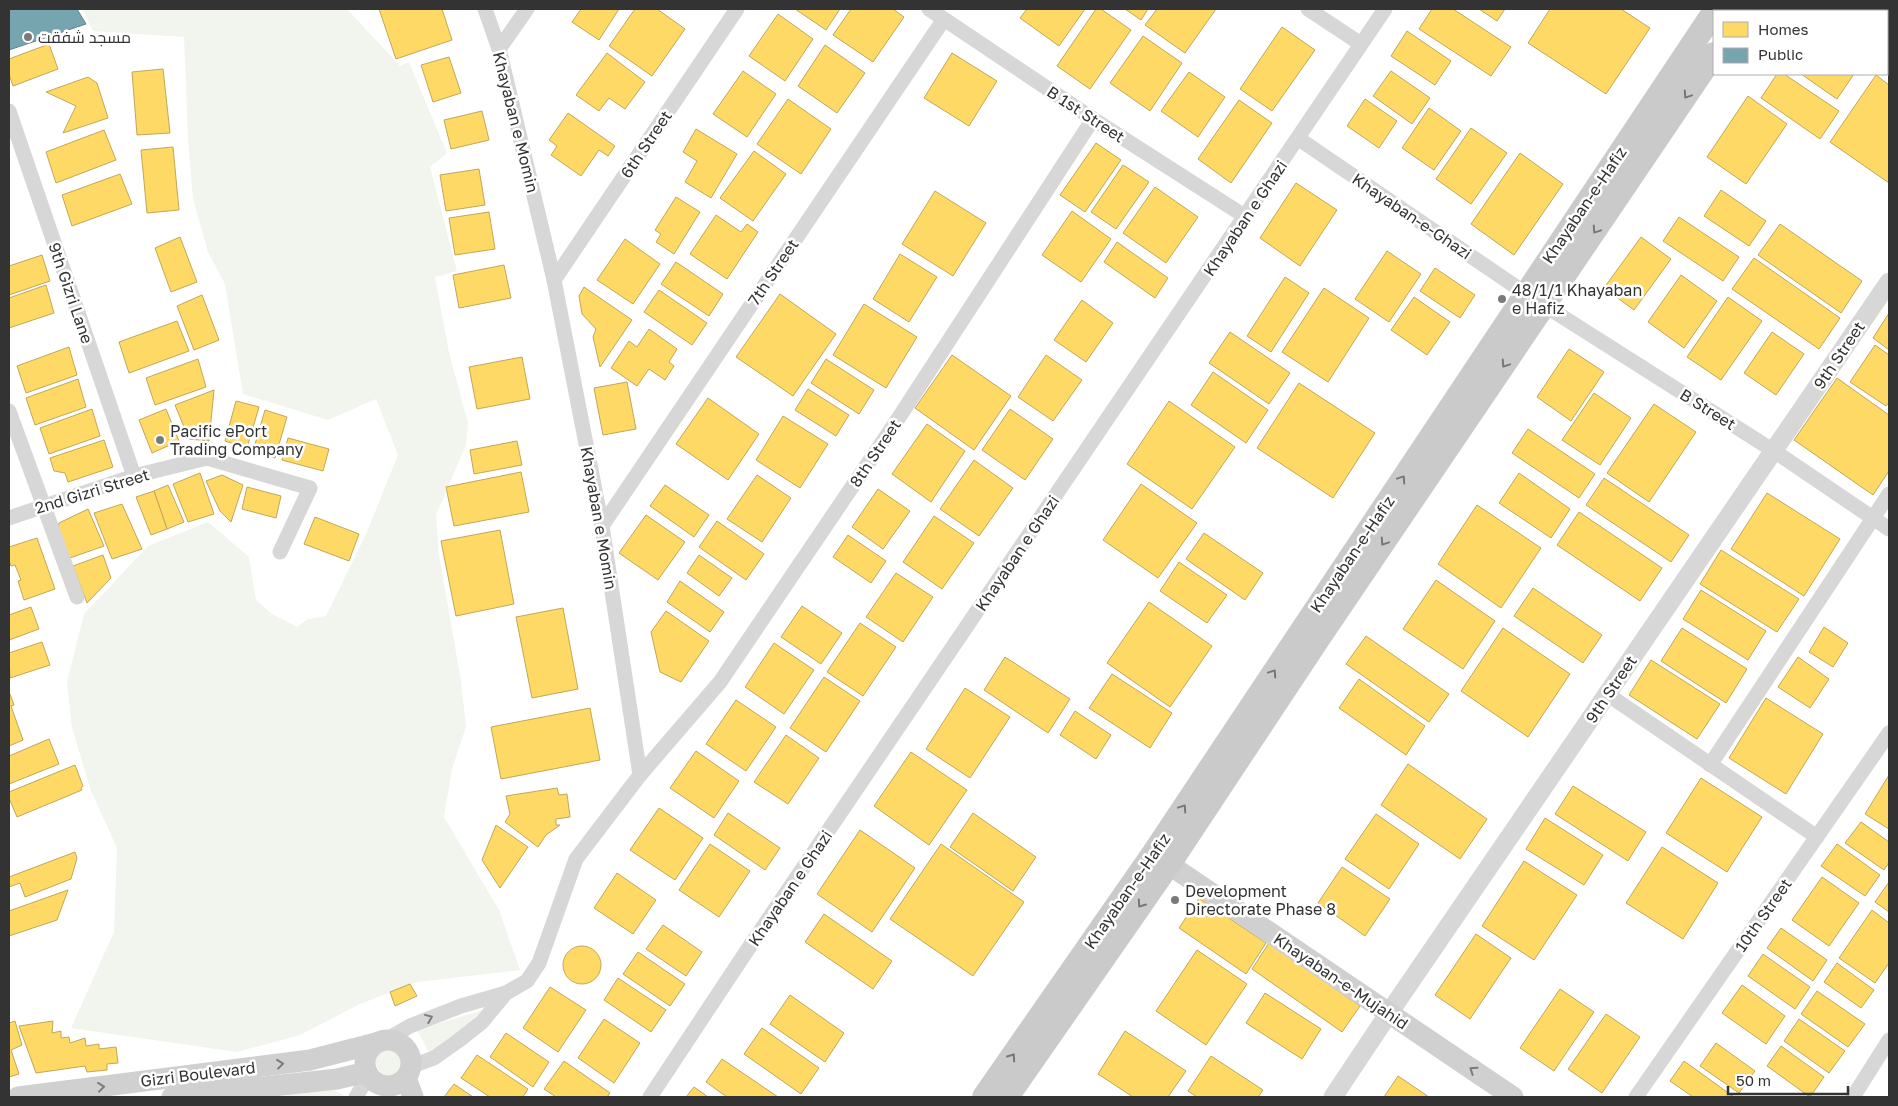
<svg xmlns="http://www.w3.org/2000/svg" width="1898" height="1106" font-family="'Golos Text',Cairo,sans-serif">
<rect width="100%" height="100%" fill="#fff"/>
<!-- green -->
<g fill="#f1f5ed">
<path d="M82 9H347L400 66 409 62 447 153 430 167 457 271 435 277 449 353 468 423 466 445 436 515 439 555 461 681 466 727 452 769 444 817 499 910 520 970 417 982 360 1004 300 1035 237 1052 71 1028 114 932 117 848 91 791 72 728 67 682 84 614 148 546 208 522 249 557 256 600 272 614 297 627 308 619 326 616 367 532 398 455 376 399 328 420 243 394 225 284 208 252 193 199 188 139 184 37 93 31Z"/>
<path d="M483 1010 431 1056 417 1030Z"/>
<circle cx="390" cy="1062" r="14"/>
<path d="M329 1087 346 1097H267Z"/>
</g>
<!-- homes -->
<g fill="#ffd966" stroke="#c2a757">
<path d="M379 9H442L452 40 396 59Z"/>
<path d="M581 9H619L599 40 572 22Z"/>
<path d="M635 9H657L685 29 652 76 609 46Z"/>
<path d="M795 9H840L826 30Z"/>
<path d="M851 9H893L904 17 873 62 833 35Z"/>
<path d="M1027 9H1085L1059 46 1020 18Z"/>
<path d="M1096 9H1101L1131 30 1090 89 1057 66Z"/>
<path d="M1125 9H1148L1141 20Z"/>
<path d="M1157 9H1216L1185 53 1145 25Z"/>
<path d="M1432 9H1453L1511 47 1491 76 1419 29Z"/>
<path d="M1479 9H1505L1497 21Z"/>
<path d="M1550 9H1621L1650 28 1606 94 1528 43Z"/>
<path d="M1833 9H1889V48L1887 46V11H1836Z"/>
<path d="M778 14 813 39 785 81 749 56Z"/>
<path d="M1282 27 1315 50 1272 111 1240 89Z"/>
<path d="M1407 31 1451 61 1435 85 1391 56Z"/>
<path d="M1143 36 1182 63 1150 111 1110 83Z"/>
<path d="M49 44 58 69 13 86 9 74V59Z"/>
<path d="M825 45 865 73 837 113 798 86Z"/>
<path d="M607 53 645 82 625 109 609 98 599 111 576 95Z"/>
<path d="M952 53 997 81 969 126 924 98Z"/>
<path d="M449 57 461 93 433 102 421 65Z"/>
<path d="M163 69 170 133 137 135 132 72Z"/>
<path d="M743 71 776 94 747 137 713 114Z"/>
<path d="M1391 71 1430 98 1412 124 1373 96Z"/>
<path d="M1189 72 1225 97 1198 137 1161 111Z"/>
<path d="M1777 74H1784L1839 111 1820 139 1761 98Z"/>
<path d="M1801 74H1854L1837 99Z"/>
<path d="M1876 75 1889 85V183L1830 142Z"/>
<path d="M88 77 97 83 108 118 63 133 76 106 46 92Z"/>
<path d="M1748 96 1787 124 1746 184 1707 157Z"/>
<path d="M788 99 831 129 801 174 757 144Z"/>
<path d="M1365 99 1397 121 1379 148 1347 126Z"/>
<path d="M1239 100 1272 123 1231 183 1198 159Z"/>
<path d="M1429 108 1461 131 1434 170 1402 148Z"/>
<path d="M482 111 489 140 451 149 444 120Z"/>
<path d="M568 113 615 146 608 156 599 150 581 176 551 155 557 146 549 140Z"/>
<path d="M1471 128 1507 153 1471 204 1436 179Z"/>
<path d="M696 129 737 154 711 198 685 182 697 161 683 152Z"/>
<path d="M104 130 116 160 56 183 46 152Z"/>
<path d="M1096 143 1121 160 1085 212 1060 195Z"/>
<path d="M173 147 179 210 147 213 141 150Z"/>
<path d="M754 151 786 174 753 221 720 198Z"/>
<path d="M1520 153 1563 184 1514 255 1471 224Z"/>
<path d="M1123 165 1149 182 1116 229 1091 212Z"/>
<path d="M479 169 485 205 446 211 440 175Z"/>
<path d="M120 174 132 204 72 226 62 195Z"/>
<path d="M1296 183 1337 210 1300 266 1260 238Z"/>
<path d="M1155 187 1198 217 1166 263 1123 233Z"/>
<path d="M1721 190 1766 221 1749 246 1704 216Z"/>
<path d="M935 191 986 223 953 276 902 244Z"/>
<path d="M676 197 700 212 674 254 656 242 661 234 655 230Z"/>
<path d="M1072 211 1111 239 1081 282 1042 255Z"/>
<path d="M489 212 495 249 455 255 449 218Z"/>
<path d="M716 215 741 232 747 224 758 232 727 279 690 254Z"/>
<path d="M1679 217 1739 257 1723 281 1663 241Z"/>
<path d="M1780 224 1862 281 1841 313 1758 255Z"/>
<path d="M180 237 197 282 171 292 155 248Z"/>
<path d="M1641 237 1671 259 1634 310 1604 288Z"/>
<path d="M625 239 660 264 633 304 597 280Z"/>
<path d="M1117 242 1168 278 1155 298 1104 262Z"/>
<path d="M1387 251 1421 274 1389 322 1355 299Z"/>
<path d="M900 254 937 277 909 322 873 299Z"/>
<path d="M42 255 50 281 9 295V266Z"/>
<path d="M1754 258 1840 318 1819 349 1732 289Z"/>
<path d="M676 262 723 294 709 316 661 284Z"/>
<path d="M504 265 511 298 459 308 453 275Z"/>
<path d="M1435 268 1475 295 1460 318 1420 291Z"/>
<path d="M1681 275 1717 301 1684 348 1648 322Z"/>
<path d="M1285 277 1309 293 1271 352 1247 336Z"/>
<path d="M46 285 54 313 9 328V298Z"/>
<path d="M584 287 632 320 600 367 593 337 596 329 582 314 579 296Z"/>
<path d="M1324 288 1369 318 1328 382 1282 352Z"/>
<path d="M659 290 707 323 692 345 644 312Z"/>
<path d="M780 294 836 334 793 396 736 357Z"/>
<path d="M202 295 219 340 194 350 177 306Z"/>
<path d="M1414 297 1450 322 1427 355 1391 330Z"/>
<path d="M1728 297 1762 321 1721 380 1687 357Z"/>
<path d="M1082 300 1113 323 1086 362 1054 340Z"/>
<path d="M864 304 917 337 886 388 833 355Z"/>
<path d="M1889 313V350L1873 338Z"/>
<path d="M177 321 189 351 129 373 119 342Z"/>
<path d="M649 329 677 349 669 362 674 366 665 380 649 369 637 386 611 368 629 341 637 347Z"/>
<path d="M1230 332 1290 373 1269 404 1209 363Z"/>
<path d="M1772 332 1804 354 1776 395 1744 373Z"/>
<path d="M1875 345 1889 355V402L1886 406 1850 382Z"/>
<path d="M69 347 77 375 26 393 17 366Z"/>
<path d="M1569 349 1604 372 1571 421 1537 397Z"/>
<path d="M952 355 1011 396 974 450 915 408Z"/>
<path d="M1046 355 1082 380 1053 421 1018 397Z"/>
<path d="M522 357 530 399 477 409 469 367Z"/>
<path d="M198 359 206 387 155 405 146 378Z"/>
<path d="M826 359 874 390 859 414 811 383Z"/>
<path d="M1213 372 1268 410 1246 443 1191 405Z"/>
<path d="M1837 378 1889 415V471L1873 495 1794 440Z"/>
<path d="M78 379 86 407 35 425 26 398Z"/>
<path d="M627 382 636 429 603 435 594 388Z"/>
<path d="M1299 383 1375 433 1333 498 1257 448Z"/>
<path d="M808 389 849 415 836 436 795 410Z"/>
<path d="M214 390 209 441 189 439 175 405Z"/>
<path d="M1594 393 1631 418 1600 465 1562 440Z"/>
<path d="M708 398 759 434 728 480 676 444Z"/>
<path d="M236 401 259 407 247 448 225 441Z"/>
<path d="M1169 401 1235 447 1192 509 1127 464Z"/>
<path d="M1654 404 1696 432 1649 502 1607 473Z"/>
<path d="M92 409 100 436 49 454 40 428Z"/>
<path d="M166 409 179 441 152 453 139 420Z"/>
<path d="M1010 409 1053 439 1025 480 982 450Z"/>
<path d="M265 410 287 417 275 458 253 451Z"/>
<path d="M783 416 828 444 800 488 756 460Z"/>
<path d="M927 424 965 451 931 502 892 474Z"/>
<path d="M1528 429 1595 474 1579 498 1512 453Z"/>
<path d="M288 438 329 449 323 471 282 460Z"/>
<path d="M104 440 113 467 68 482 65 473 54 471 50 458Z"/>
<path d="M517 441 522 465 474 474 470 450Z"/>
<path d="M974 460 1013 488 979 536 940 509Z"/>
<path d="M521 472 529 512 454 526 446 487Z"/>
<path d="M200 473 214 514 188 522 173 484Z"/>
<path d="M1519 473 1570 509 1551 538 1499 503Z"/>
<path d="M222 475 243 485 231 522 220 511 206 481Z"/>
<path d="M757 475 791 498 762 542 727 519Z"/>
<path d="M1604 478 1689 535 1671 562 1586 505Z"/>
<path d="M1141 484 1197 523 1158 578 1103 540Z"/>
<path d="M168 485 184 522 167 529 154 491Z"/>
<path d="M665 485 709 515 694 537 650 506Z"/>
<path d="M247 487 281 496 276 518 242 509Z"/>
<path d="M878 489 910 511 883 549 852 527Z"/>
<path d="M154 491 167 529 151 535 136 497Z"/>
<path d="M1767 493 1840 539 1804 596 1731 549Z"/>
<path d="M122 504 142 549 112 559 94 513Z"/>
<path d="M1477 505 1541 548 1501 608 1438 564Z"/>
<path d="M88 509 104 546 67 559 57 532 59 523Z"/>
<path d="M1579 512 1662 568 1640 601 1557 545Z"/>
<path d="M646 515 685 542 658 580 619 553Z"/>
<path d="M934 516 974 543 942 589 903 562Z"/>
<path d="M315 517 359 534 349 561 304 544Z"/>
<path d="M717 521 764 554 746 580 699 547Z"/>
<path d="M500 530 514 604 456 616 441 541Z"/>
<path d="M1204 533 1263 573 1245 600 1186 559Z"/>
<path d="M848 535 886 561 871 583 833 557Z"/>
<path d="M37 538 55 589 24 600 18 581 21 580 15 565 11 566 9 560V547Z"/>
<path d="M1721 550 1799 599 1777 632 1700 584Z"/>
<path d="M103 555 111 578 87 603 73 566Z"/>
<path d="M699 555 732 578 719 596 687 573Z"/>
<path d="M1179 562 1227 595 1207 623 1160 591Z"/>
<path d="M896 573 933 597 903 642 866 617Z"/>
<path d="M1436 580 1495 621 1463 669 1403 629Z"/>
<path d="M680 581 724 612 710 632 667 602Z"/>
<path d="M1533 588 1602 635 1583 663 1514 616Z"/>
<path d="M1701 590 1766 631 1748 660 1683 619Z"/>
<path d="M1149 602 1212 646 1170 707 1107 663Z"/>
<path d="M802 606 842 633 821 664 781 637Z"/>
<path d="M31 607 39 629 9 640V615Z"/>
<path d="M563 608 578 689 532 698 516 617Z"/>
<path d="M666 611 709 641 681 682 660 672 651 632Z"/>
<path d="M860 623 896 647 863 696 827 672Z"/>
<path d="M1824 627 1848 643 1833 667 1809 652Z"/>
<path d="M1503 628 1570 674 1528 737 1461 691Z"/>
<path d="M1682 628 1747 669 1726 703 1661 661Z"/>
<path d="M1366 636 1449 694 1429 722 1346 664Z"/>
<path d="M42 642 50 665 10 678 9 653Z"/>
<path d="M774 643 814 670 784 714 745 687Z"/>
<path d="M1005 657 1070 699 1048 733 984 690Z"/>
<path d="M1798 657 1829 679 1810 708 1778 687Z"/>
<path d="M1651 660 1720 704 1697 739 1629 695Z"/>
<path d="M1112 674 1172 713 1150 748 1089 708Z"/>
<path d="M824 677 860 701 826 752 790 728Z"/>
<path d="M1359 679 1425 726 1406 755 1339 708Z"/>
<path d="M965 688 1010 717 970 778 926 749Z"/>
<path d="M9 694H10L14 705 11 706 23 740 9 746Z"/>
<path d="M1766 698 1823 734 1786 794 1729 758Z"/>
<path d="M736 700 776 727 746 771 706 744Z"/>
<path d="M590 708 600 760 501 779 491 727Z"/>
<path d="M1075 711 1111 735 1096 759 1060 735Z"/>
<path d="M786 735 819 758 788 804 754 782Z"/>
<path d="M49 739 59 764 9 784V756Z"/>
<path d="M696 751 739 781 714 818 670 788Z"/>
<path d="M911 752 967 790 929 845 874 806Z"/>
<path d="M1408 764 1487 819 1460 859 1381 805Z"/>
<path d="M75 765 83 786 81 788 82 790 17 817 9 798V792Z"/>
<path d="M1889 775V829L1865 814Z"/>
<path d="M1701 778 1762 817 1727 872 1666 833Z"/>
<path d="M1573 786 1646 832 1628 861 1555 814Z"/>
<path d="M557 788 559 795 567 794 570 817 556 819V825H560L546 835 538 847 505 822 510 814 506 796Z"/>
<path d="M659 808 703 838 675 880 630 850Z"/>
<path d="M728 813 780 848 765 870 714 835Z"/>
<path d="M973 813 1036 857 1013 891 950 847Z"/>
<path d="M1376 814 1419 844 1389 889 1345 859Z"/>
<path d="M1545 818 1603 855 1584 885 1526 849Z"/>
<path d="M1861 822 1889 842V862L1884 870 1845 843Z"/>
<path d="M496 825 528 847 500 888 482 860Z"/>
<path d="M860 830 915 868 872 932 817 894Z"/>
<path d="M710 844 750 871 719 917 679 890Z"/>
<path d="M941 844 1024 902 973 976 890 919Z"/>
<path d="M1837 844 1880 875 1865 896 1821 866Z"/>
<path d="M1662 847 1718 883 1683 939 1626 903Z"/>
<path d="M75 852 77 858 71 879 25 897 20 883 9 887V877Z"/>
<path d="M1524 861 1577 895 1534 960 1482 926Z"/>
<path d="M1342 867 1390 899 1365 936 1318 903Z"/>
<path d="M617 873 656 900 633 934 594 908Z"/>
<path d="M1822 877 1859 903 1829 946 1792 920Z"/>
<path d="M1889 882V912L1875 902Z"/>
<path d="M68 890 57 920 9 936V911Z"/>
<path d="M1199 898 1266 943 1246 974 1179 928Z"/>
<path d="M1872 910 1889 923V963L1875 983 1839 958Z"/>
<path d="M824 914 892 961 873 989 805 942Z"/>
<path d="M663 925 702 952 686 976 646 949Z"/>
<path d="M1781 928 1827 960 1813 981 1767 948Z"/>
<path d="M1476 934 1511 958 1470 1019 1435 995Z"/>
<path d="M1269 943 1360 1006 1342 1032 1252 969Z"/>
<circle cx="582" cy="965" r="19"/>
<path d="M1197 950 1247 984 1206 1045 1156 1011Z"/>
<path d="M638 952 685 984 670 1006 623 974Z"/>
<path d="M1763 954 1810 987 1795 1009 1748 976Z"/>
<path d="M1837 963 1874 990 1861 1008 1824 982Z"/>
<path d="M618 978 666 1010 651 1032 604 1000Z"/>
<path d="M410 984 417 996 395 1006 390 992Z"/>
<path d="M1742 985 1785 1016 1766 1044 1722 1013Z"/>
<path d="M550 987 586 1010 558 1052 523 1028Z"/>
<path d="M1560 989 1594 1012 1554 1071 1520 1048Z"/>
<path d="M1817 991 1865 1024 1848 1047 1801 1014Z"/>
<path d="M1265 993 1321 1029 1302 1059 1246 1023Z"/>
<path d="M790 995 844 1033 825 1062 770 1024Z"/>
<path d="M1606 1014 1640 1037 1602 1093 1568 1069Z"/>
<path d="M604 1019 640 1043 614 1083 578 1058Z"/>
<path d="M1799 1019 1845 1051 1829 1073 1784 1041Z"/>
<path d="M15 1021 22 1045 11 1050 19 1074 9 1077V1023Z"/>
<path d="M53 1021 52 1033 61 1031V1038L69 1037 70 1043 85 1038 86 1046 99 1044V1049L116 1047 118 1063 107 1064V1070L87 1072 85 1066 36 1073 19 1026Z"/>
<path d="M762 1028 819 1068 801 1094 744 1054Z"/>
<path d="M1125 1031 1186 1071 1168 1097H1133L1098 1074Z"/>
<path d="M506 1033 549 1062 533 1087 490 1057Z"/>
<path d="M1716 1043 1755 1071 1739 1093 1700 1066Z"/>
<path d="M1781 1046 1824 1077 1810 1097 1767 1066Z"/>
<path d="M477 1055 528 1089 523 1097H490L461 1078Z"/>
<path d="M1211 1056 1263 1090 1258 1097H1197L1188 1091Z"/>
<path d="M722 1059 778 1097H727L706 1082Z"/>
<path d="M564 1061 610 1093 607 1097H556L544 1089Z"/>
<path d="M1684 1061 1734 1097H1693L1670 1081Z"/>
<path d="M1398 1076 1429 1097H1384Z"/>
<path d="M454 1084 473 1097H444Z"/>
<path d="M694 1087 708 1097H686Z"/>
</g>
<!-- public -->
<path fill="#76a5af" stroke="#62838a" d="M9 9H77L86 24 9 50Z"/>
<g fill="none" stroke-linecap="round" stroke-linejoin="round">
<!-- minor -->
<g stroke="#d7d7d7" stroke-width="15">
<path d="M485 9 499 49 554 280 602 526 640 775"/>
<path d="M929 9 1093 119 1246 217"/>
<path d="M1308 9 1361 44"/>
<path d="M499 49 527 9"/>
<path d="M9 111 134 476"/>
<path d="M1299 139 1525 293 1774 451 1889 529"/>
<path d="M554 280 737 9"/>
<path d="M9 411 77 597"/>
<path d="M9 518 134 476 207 458 310 488 280 552"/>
<path d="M602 526 944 19"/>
<path d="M1607 694 1817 837"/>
<path d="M1710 765 1889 494"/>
<path d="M386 1040 410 1026 461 1006 506 993 527 981 539 963 576 859 640 775 720 682 896 422 1093 119"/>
<path d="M412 1066 434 1058 458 1041 482 1022 506 993"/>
<path d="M356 1097 369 1075"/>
<path d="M650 1097 744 955 1385 9"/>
<path d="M1636 1097 1889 733"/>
<path d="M1853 1097 1889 1040"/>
</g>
<!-- tertiary -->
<path stroke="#d7d7d7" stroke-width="19" d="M1333 1097 1389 1013 1889 282"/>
<!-- secondary -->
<g stroke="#d0d0d0" stroke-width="21">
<path d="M1155 855 1513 1097"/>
<circle cx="388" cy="1063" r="23"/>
<path d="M406 1078 413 1097"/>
<path d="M18 1097 310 1060 376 1043"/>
<path d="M172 1097 337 1079 367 1072"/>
</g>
<!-- primary -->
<g stroke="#cacaca" stroke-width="24">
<path d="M1743 11 1745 9"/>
<path d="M984 1097 1153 854 1716 9"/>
<path d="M1007 1097 1169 864 1318 639 1714 54"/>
</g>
</g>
<!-- one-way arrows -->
<defs><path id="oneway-chevron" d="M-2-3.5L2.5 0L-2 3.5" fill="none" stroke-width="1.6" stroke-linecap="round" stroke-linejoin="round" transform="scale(1.25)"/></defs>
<g stroke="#777">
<use href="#oneway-chevron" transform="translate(1687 95) rotate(124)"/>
<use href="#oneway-chevron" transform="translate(1596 230) rotate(124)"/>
<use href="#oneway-chevron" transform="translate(1505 364) rotate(124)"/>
<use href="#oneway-chevron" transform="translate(1402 479) rotate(-56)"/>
<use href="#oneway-chevron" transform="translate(1384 542) rotate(124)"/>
<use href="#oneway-chevron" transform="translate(1273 673) rotate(-56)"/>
<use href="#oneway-chevron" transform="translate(1183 808) rotate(-56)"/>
<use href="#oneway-chevron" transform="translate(1141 904) rotate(125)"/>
<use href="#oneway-chevron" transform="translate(1012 1057) rotate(-55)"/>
</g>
<use stroke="#7d7d7d" href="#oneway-chevron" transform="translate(429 1018) rotate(-22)"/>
<g stroke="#7a7a7a">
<use href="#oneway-chevron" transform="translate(280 1064) rotate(-7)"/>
<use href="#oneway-chevron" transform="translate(1473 1070) rotate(-146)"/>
<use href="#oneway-chevron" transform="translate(101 1087) rotate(-7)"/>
</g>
<!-- markers -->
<g fill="#7a7a7a" stroke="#fff" stroke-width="2">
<circle cx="28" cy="37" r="5"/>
<circle cx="1502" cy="299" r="5"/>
<circle cx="160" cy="440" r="5"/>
<circle cx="1175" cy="900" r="5"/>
</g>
<g text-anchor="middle" stroke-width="5" stroke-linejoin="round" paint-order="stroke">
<!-- poi labels -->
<g font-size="16" fill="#333" stroke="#fff" text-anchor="start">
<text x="38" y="43">مسجد شفقت</text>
<text x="1512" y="296">48/1/1 Khayaban<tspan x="1512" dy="18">e Hafiz</tspan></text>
<text x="170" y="437">Pacific ePort<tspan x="170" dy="18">Trading Company</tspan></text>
<text x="1185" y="897">Development<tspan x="1185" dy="18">Directorate Phase 8</tspan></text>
</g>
<!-- street labels -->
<g font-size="16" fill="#333" stroke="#fff">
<text transform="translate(1086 114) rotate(33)" y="6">B 1st Street</text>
<text transform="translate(516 122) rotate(76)" y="6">Khayaban e Momin</text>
<text transform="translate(646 144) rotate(-56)" y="6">6th Street</text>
<text transform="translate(1584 205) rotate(-56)" y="6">Khayaban-e-Hafiz</text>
<text transform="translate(1412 216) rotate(34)" y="6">Khayaban-e-Ghazi</text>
<text transform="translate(1245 218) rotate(-56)" y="6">Khayaban e Ghazi</text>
<text transform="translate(773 272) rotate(-56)" y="6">7th Street</text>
<text transform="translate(71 293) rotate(71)" y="6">9th Gizri Lane</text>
<text transform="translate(1839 355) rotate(-56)" y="6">9th Street</text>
<text transform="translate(1708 409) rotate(32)" y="6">B Street</text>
<text transform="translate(875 453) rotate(-56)" y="6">8th Street</text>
<text transform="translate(92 491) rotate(-17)" y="6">2nd Gizri Street</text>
<text transform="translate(599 518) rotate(80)" y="6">Khayaban e Momin</text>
<text transform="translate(1017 553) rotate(-56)" y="6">Khayaban e Ghazi</text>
<text transform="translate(1352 554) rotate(-56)" y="6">Khayaban-e-Hafiz</text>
<text transform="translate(1611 689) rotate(-56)" y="6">9th Street</text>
<text transform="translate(790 888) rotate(-56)" y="6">Khayaban e Ghazi</text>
<text transform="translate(1127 891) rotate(-55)" y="6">Khayaban-e-Hafiz</text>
<text transform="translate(1763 915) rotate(-55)" y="6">10th Street</text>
<text transform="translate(1341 981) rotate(34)" y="6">Khayaban-e-Mujahid</text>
<text transform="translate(198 1074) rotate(-7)" y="6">Gizri Boulevard</text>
</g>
</g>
<!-- border -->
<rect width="1898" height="1106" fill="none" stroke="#333333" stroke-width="20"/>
<!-- legend -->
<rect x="1713" y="10" width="175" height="65" fill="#ffffff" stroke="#adadad"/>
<rect x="1723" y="22" width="25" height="15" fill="#ffd966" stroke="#adadad"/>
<text x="1758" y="35" font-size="15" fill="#333333">Homes</text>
<rect x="1723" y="48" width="25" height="15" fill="#76a5af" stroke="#adadad"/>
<text x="1758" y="60" font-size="15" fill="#333333">Public</text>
<!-- scale -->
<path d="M1728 1086v8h120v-8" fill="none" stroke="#333333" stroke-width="2.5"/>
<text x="1736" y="1086" font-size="15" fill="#333333" stroke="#ffffff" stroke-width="4" paint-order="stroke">50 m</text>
</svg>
